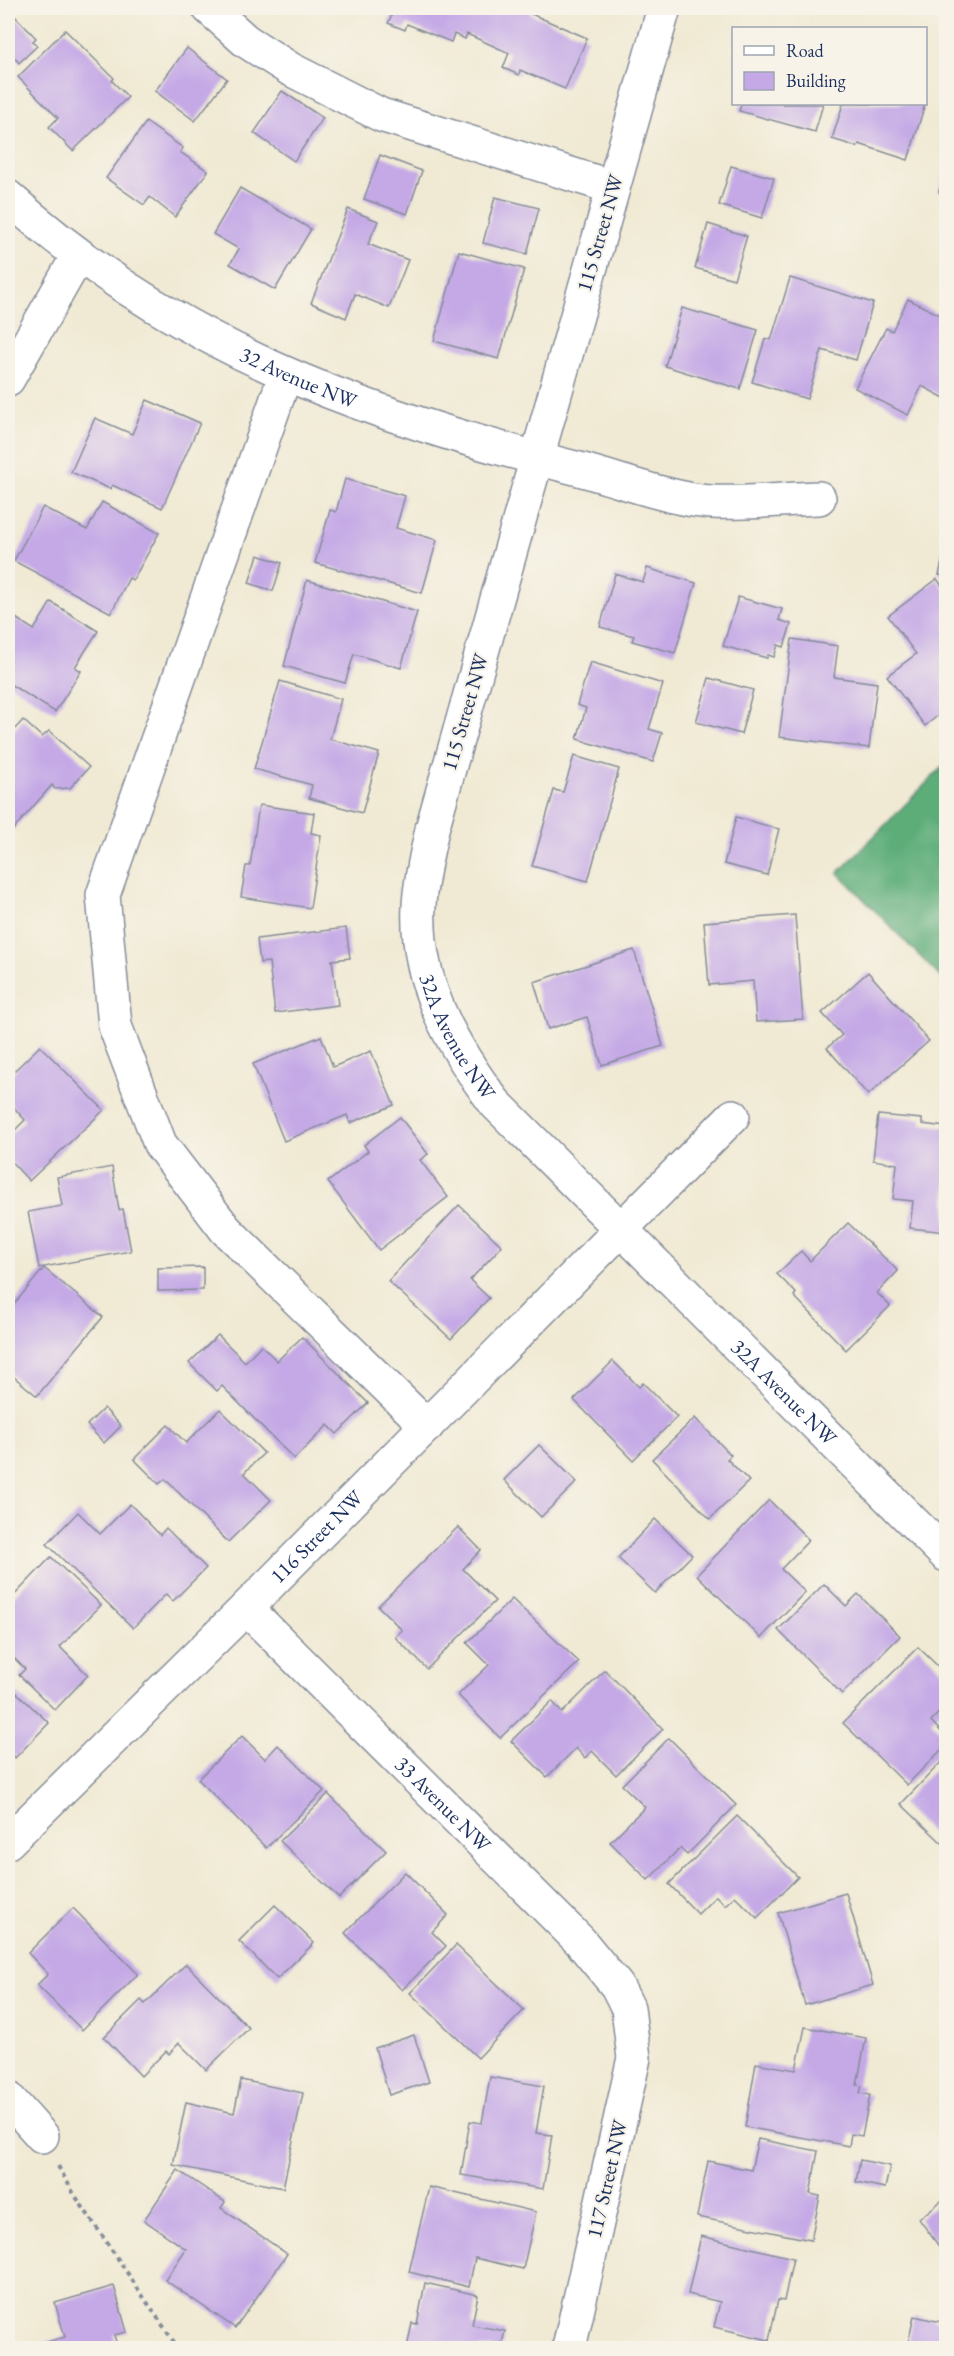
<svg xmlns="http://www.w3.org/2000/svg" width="954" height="2356" font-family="'EB Garamond',serif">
<rect width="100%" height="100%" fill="#f7f3e8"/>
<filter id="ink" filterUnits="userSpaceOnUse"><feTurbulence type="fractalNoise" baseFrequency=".0167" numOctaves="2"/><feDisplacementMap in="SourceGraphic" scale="12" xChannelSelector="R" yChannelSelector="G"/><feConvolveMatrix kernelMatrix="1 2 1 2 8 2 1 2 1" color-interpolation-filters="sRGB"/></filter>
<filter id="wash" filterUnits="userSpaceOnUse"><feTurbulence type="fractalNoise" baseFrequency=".008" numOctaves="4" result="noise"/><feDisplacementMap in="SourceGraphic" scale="24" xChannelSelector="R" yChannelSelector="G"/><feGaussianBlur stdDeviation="1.35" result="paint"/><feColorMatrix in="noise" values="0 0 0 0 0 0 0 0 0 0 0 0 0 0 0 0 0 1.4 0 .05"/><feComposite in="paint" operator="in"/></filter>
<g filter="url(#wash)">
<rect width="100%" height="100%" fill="#f0ead4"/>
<!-- forest -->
<path fill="#5dad79" stroke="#3c6e6c" stroke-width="1.5" d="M946 763V983L838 873Z"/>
<g id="blocks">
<!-- building -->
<g fill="#c4a9e6">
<path d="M395 8H531L529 13 587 38 565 89 520 70 519 75 503 68 509 53 467 34 465 39 454 34 451 42 407 24 405 30 388 23Z"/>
<path d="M8 9 36 38 33 41 37 46 19 63 15 58 8 66Z"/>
<path d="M65 30 114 78 112 81 128 97 73 151 49 127 58 118 18 77Z"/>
<path d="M187 48 227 79 195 121 155 91Z"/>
<path d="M282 91 323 118 294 161 254 133Z"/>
<path d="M741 104H823L815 132 739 111Z"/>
<path d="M843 104H925L908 160 859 144 858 147 832 139Z"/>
<path d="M146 122 183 148 180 152 208 171 175 217 150 197 144 205 106 178Z"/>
<path d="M380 155 422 171 407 214 364 199Z"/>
<path d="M946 165V194L939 192Z"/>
<path d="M731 166 774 178 762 218 719 205Z"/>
<path d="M240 188 311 229 275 290 230 264 239 249 213 234Z"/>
<path d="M495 197 539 208 527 254 483 243Z"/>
<path d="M348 209 378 221 368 244 408 260 389 308 355 294 346 318 311 303Z"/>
<path d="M708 224 747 236 734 279 695 268Z"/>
<path d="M459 251 524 269 499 359 434 341Z"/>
<path d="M790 278 873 303 856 360 822 350 807 399 752 382 765 339 771 340Z"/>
<path d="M908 299 946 318V399L922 386 908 415 855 388 886 328 892 331Z"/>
<path d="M682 308 758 330 740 389 665 366Z"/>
<path d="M147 400 200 423 162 508 112 485 110 489 71 472 95 418 132 434Z"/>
<path d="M345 479 405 496 396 528 437 540 422 593 315 563 330 510 336 512Z"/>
<path d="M102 502 159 533 133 580 129 578 111 613 14 561 43 507 87 530Z"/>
<path d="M946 544V576L939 575Z"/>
<path d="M258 555 282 563 273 591 249 583Z"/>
<path d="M647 568 696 583 675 653 632 641 634 636 600 627 615 574 643 582Z"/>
<path d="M937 579 946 591V709L925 726 887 676 916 654 888 616Z"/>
<path d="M307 580 417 612 401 668 354 654 345 683 284 666Z"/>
<path d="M738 597 782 609 779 620 791 624 784 647 778 645 774 657 768 655 767 658 723 646Z"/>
<path d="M51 602 98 631 75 667 81 671 55 712 8 683V613L34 630Z"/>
<path d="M792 639 838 646 834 677 877 683 869 748 779 737Z"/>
<path d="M590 662 663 684 649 729 662 733 653 762 577 739 586 708 577 705Z"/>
<path d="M709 678 753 690 741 734 696 722Z"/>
<path d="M280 681 341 699 330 739 379 753 362 813 309 798 312 785 254 769Z"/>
<path d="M23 720 42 737 49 731 89 767 70 788 55 789 52 785 12 831 8 827V737Z"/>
<path d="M574 756 619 769 588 881 532 866 554 790 563 792Z"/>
<path d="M259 805 314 813 311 833 321 835 310 908 241 897 246 866H250Z"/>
<path d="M736 817 779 829 767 875 724 864Z"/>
<path d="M795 915 803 1019 756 1022 753 981 709 985 704 922Z"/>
<path d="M346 928 350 958 332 960 338 1005 275 1013 269 962 260 963 257 939Z"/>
<path d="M634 950 663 1046 602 1065 587 1017 548 1029 534 982Z"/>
<path d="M868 972 929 1041 868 1095 827 1048 842 1035 822 1013Z"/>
<path d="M321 1036 333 1067 371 1051 394 1105 350 1123 347 1115 284 1141 253 1064Z"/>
<path d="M40 1046 104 1110 29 1181 8 1158V1137L25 1120 8 1101V1077Z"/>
<path d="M878 1115 922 1119V1124L946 1127V1232L910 1228 913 1201 893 1199 897 1164 873 1160Z"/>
<path d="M400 1117 428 1154 420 1160 448 1197 379 1250 328 1182 368 1151 364 1145Z"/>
<path d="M112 1167 119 1210 123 1209 131 1251 39 1268 28 1212 62 1206 57 1177Z"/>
<path d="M459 1205 502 1246 470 1280 489 1298 451 1339 388 1281Z"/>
<path d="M848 1223 898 1271 877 1293 890 1306 846 1350 794 1296 796 1293 777 1274 801 1251 810 1261Z"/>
<path d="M203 1267V1290L158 1291V1268Z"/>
<path d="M44 1268 103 1317 37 1396 8 1372V1306L11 1308Z"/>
<path d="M218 1335 245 1362 261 1345 277 1361 302 1337 368 1403 337 1434 328 1425 294 1459 222 1386 217 1391 189 1363Z"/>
<path d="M613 1361 639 1387 643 1383 677 1417 633 1460 574 1400Z"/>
<path d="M104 1408 121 1426 104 1443 87 1425Z"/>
<path d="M220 1409 264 1453 244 1473 271 1500 228 1542 165 1479 159 1484 134 1459 168 1425 186 1443Z"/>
<path d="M695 1418 731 1455 727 1459 749 1481 710 1519 652 1459Z"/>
<path d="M539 1445 577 1482 541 1517 504 1480Z"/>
<path d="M769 1500 809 1540 781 1569 805 1592 761 1638 697 1575Z"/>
<path d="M130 1504 160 1535 166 1528 206 1568 173 1601 166 1594 133 1628 47 1544 78 1512 100 1534Z"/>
<path d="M655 1519 692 1555 655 1593 618 1558Z"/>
<path d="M458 1527 481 1550 463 1569 495 1601 427 1669 395 1637 402 1630 378 1606Z"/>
<path d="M51 1557 101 1605 60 1647 88 1675 55 1710 19 1675 25 1669 8 1652V1602Z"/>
<path d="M824 1584 846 1606 858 1594 900 1636 842 1694 778 1630Z"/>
<path d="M512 1599 579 1662 500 1738 458 1695 489 1665 467 1643Z"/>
<path d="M918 1647 946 1674V1705L931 1721 946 1737V1745L907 1785 843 1723Z"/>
<path d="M605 1670 663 1729 616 1775 592 1751 585 1758 576 1748 547 1777 511 1741 552 1701 562 1713Z"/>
<path d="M8 1692 13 1697 17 1693 49 1723 15 1758 8 1750Z"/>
<path d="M242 1736 265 1759 278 1745 324 1791 266 1848 198 1779Z"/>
<path d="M669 1738 736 1805 687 1855 680 1848 648 1880 610 1842 645 1807 622 1785Z"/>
<path d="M946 1757V1838L942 1843 901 1804Z"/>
<path d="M328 1794 386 1851 339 1898 280 1841Z"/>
<path d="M737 1816 798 1877 757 1918 735 1896 725 1905 716 1896 698 1914 669 1884Z"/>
<path d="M405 1872 448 1915 432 1932 446 1946 402 1990 345 1933Z"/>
<path d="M846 1893 873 1985 805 2005 778 1913Z"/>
<path d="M275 1905 314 1943 277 1979 239 1941Z"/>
<path d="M73 1908 138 1974 82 2030 37 1985 48 1974 28 1953Z"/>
<path d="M456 1945 524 2010 478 2058 410 1993Z"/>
<path d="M186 1964 249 2028 206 2070 179 2043 169 2054 166 2051 141 2076 104 2037 141 2000 145 2004Z"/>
<path d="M805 2027 866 2038 857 2085 862 2086 860 2093 870 2095 862 2136 851 2134 849 2146 745 2127 756 2063 796 2070Z"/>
<path d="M414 2035 429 2082 389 2095 375 2048Z"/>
<path d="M490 2077 544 2086 536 2133 552 2135 543 2189 461 2175 470 2121 482 2123Z"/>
<path d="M241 2080 303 2093 283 2188 173 2165 186 2102 234 2113Z"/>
<path d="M758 2139 818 2151 810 2194 820 2196 811 2240 697 2217 708 2161 751 2170Z"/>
<path d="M860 2160 890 2166 885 2188 856 2182Z"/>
<path d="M178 2170 225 2202 221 2208 287 2254 235 2328 165 2280 186 2249 144 2220Z"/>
<path d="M429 2187 536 2212 523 2269 475 2258 469 2287 409 2272Z"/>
<path d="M946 2197V2256L919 2219Z"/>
<path d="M701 2236 793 2258 784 2301 778 2300 769 2340 714 2327 720 2302 688 2294Z"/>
<path d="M425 2283 478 2295 472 2325 505 2331 501 2348H407L412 2323 417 2324Z"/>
<path d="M114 2286 127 2332 114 2335 118 2348H25L65 2337 55 2303Z"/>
<path d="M914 2316 946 2323V2348H907Z"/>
</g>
</g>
</g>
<g filter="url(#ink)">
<use href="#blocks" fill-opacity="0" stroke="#868c99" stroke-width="1.5"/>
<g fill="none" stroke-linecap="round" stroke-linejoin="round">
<!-- minor casing -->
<g stroke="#868c99" stroke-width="36">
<g id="minor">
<path d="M209 8 246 41 290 69 381 115 612 187"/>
<path id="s1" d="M664 8 432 829C427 854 420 880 419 906 415 981 451 1045 495 1103L946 1555"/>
<path id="s2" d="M8 197C174 346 365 416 579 469 617 479 673 500 711 502 746 504 784 499 819 498"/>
<path d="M285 376 103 895 115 1026 160 1144 226 1230 427 1426"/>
<path d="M8 379 78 256"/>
<path id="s3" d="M246 1608 580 1941 617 1986 628 2008 634 2058 569 2348"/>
<path id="s4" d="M8 1842 246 1608 733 1116"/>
<path d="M8 2098 42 2136"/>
</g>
</g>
<!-- path -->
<path stroke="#868c99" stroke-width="4" stroke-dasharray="4.5 4.5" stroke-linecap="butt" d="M58 2166 74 2194 178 2348"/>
<!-- minor -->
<use href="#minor" stroke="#fff" stroke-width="33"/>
</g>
</g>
<g text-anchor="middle" stroke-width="4.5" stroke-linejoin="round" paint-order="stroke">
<!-- street labels -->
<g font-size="21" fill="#1b2f5e" stroke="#f7f3e8">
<text transform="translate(600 233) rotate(-74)" y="7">115 Street NW</text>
<text dy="7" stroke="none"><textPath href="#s2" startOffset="344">32 Avenue NW</textPath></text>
<text transform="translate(465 712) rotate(-74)" y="7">115 Street NW</text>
<text dy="7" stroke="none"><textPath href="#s1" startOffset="1070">32A Avenue NW</textPath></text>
<text dy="7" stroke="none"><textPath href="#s1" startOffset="1556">32A Avenue NW</textPath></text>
<text dy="7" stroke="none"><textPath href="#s4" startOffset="434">116 Street NW</textPath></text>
<text dy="7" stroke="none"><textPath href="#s3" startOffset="278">33 Avenue NW</textPath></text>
<text transform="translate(607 2179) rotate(-77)" y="7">117 Street NW</text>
</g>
</g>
<!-- margin -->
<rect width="954" height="2356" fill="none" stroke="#f7f3e8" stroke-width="30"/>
<!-- legend -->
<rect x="732" y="27" width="195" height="78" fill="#f7f3e8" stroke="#9fa5b1" stroke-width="1.5"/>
<rect x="744" y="46" width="30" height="9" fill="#ffffff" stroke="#9fa5b1" stroke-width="1.5"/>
<text x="786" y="57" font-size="18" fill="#1b2f5e">Road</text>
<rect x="744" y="72" width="30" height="18" fill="#c4a9e6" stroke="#9fa5b1" stroke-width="1.5"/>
<text x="786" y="87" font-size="18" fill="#1b2f5e">Building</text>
</svg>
